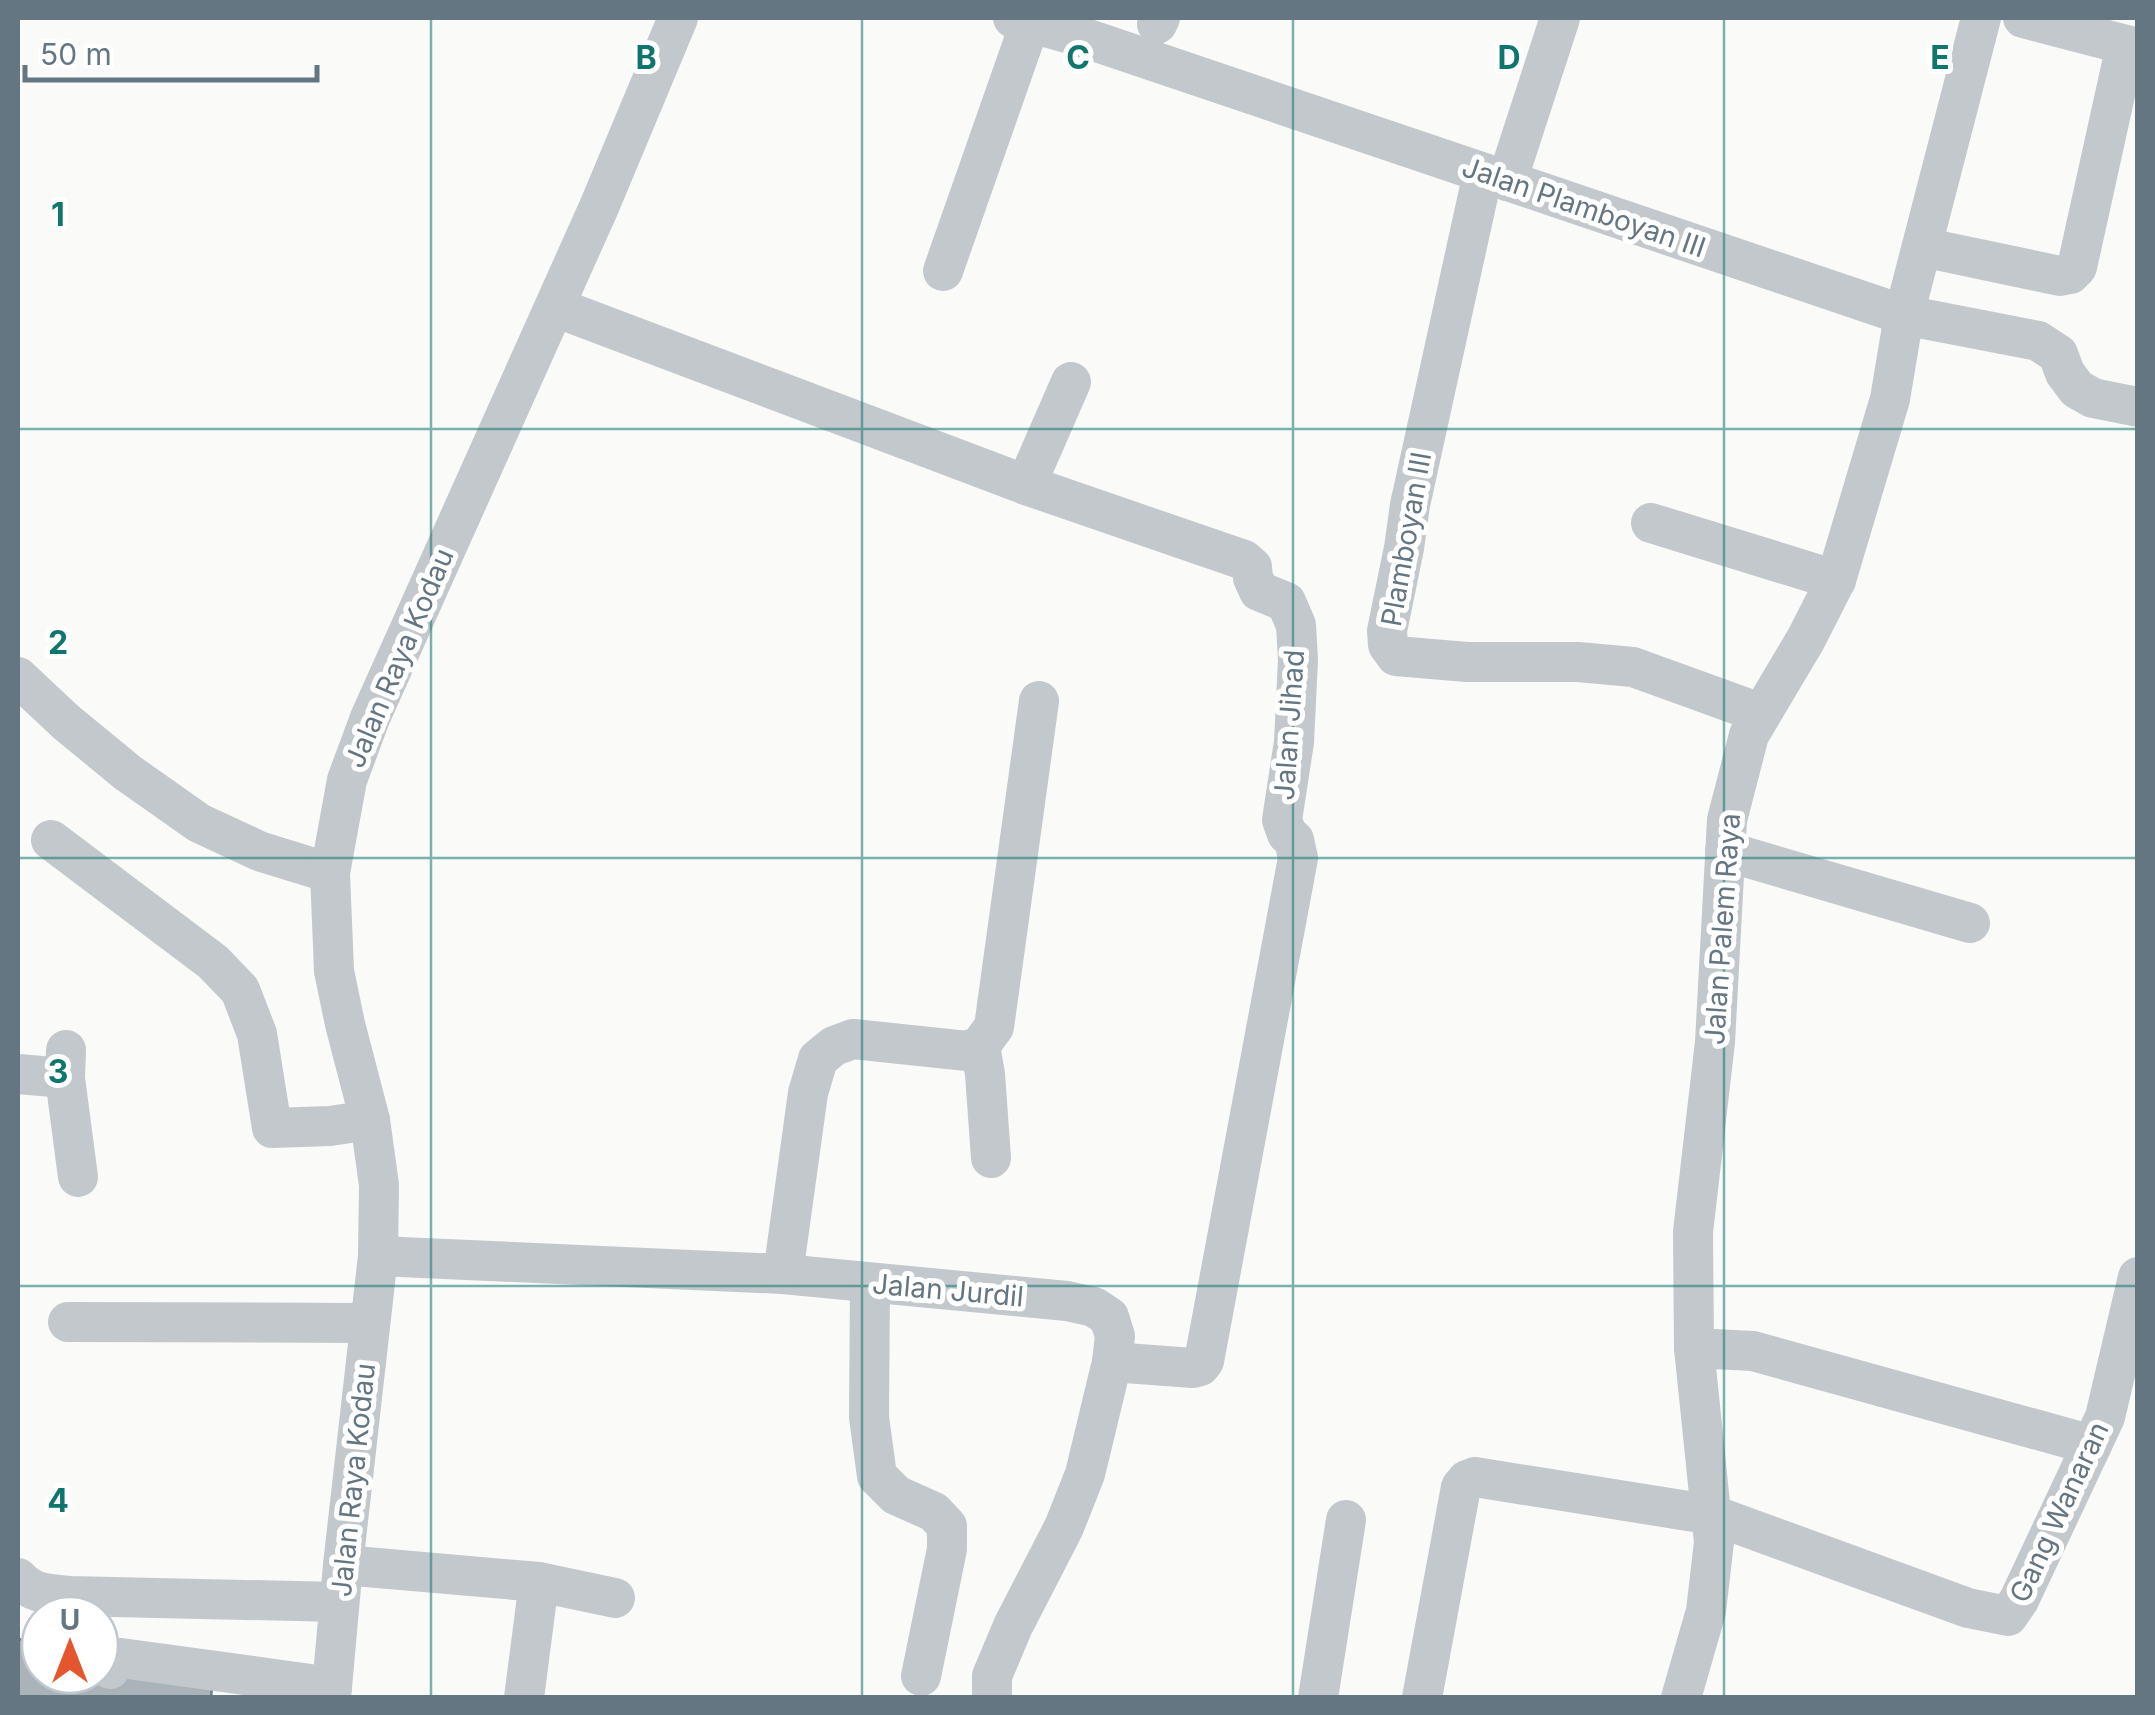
<svg xmlns="http://www.w3.org/2000/svg" width="2155" height="1715" font-family="Inter,sans-serif">
<rect width="100%" height="100%" fill="#fafaf8"/>
<!-- building -->
<path fill="#aab3b9" stroke="#777d82" stroke-width="2.5" d="M18 1639 40 1642V1675H100V1663L213 1676 211 1698H18Z"/>
<g fill="none" stroke-linecap="round" stroke-linejoin="round">
<!-- minor -->
<g stroke="#c3c8cc" stroke-width="40">
<path d="M1013 18 1088 39 1904 315 2038 341 2058 354 2065 373 2077 389 2093 398 2138 407"/>
<path d="M2023 18 2138 48"/>
<path d="M1157 24 1160 18"/>
<path d="M1483 173 1410 505 1404 548 1387 631 1388 645 1396 656 1467 662H1578L1633 667 1760 713"/>
<path d="M1507 181 1560 18"/>
<path d="M1922 247 2060 276 2070 274 2077 267 2126 45"/>
<path d="M943 271 1030 23"/>
<path d="M555 307 1026 485 1244 560 1252 567 1253 578 1259 591 1286 602 1296 625 1298 660 1294 742 1282 820 1287 834 1294 840 1298 858 1204 1361 1200 1366 1193 1368 1112 1362"/>
<path d="M1026 485 1071 382"/>
<path d="M1651 523 1836 580"/>
<path d="M18 677 66 722 128 773 199 823 259 851 330 873"/>
<path d="M51 840 213 962 240 990 257 1034 272 1128 330 1126 370 1120"/>
<path d="M1725 851 1970 923"/>
<path d="M980 1046 985 1074 991 1158"/>
<path d="M66 1050 65 1078 78 1177"/>
<path d="M18 1074 65 1078"/>
<path d="M378 1256 783 1274 1067 1301 1094 1307 1109 1317 1115 1336 1112 1362 1085 1474 1064 1527 1013 1626 992 1676V1698"/>
<path d="M783 1274 808 1093 818 1059 834 1046 853 1039 967 1051 980 1046 994 1027 1039 701"/>
<path d="M870 1283 869 1417 877 1476 896 1495 934 1512 947 1526V1549L921 1676"/>
<path d="M68 1322 370 1323"/>
<path d="M1694 1348 1753 1351 2092 1445"/>
<path d="M343 1565 539 1582 615 1598"/>
<path d="M18 1578C32 1594 48 1594 69 1596L339 1602"/>
<path d="M110 1669 114 1659 121 1658 332 1687"/>
<path d="M331 1698 343 1565 378 1256 379 1185 370 1120 345 1024 334 971 330 873 347 780 370 718 599 207 678 18"/>
<path d="M524 1698 539 1582"/>
<path d="M1318 1698 1346 1520"/>
<path d="M1422 1698 1461 1487 1467 1480 1475 1477 1713 1515 1968 1608 2008 1616 2019 1600 2105 1417 2138 1277"/>
<path d="M1681 1698 1706 1611 1714 1542 1694 1348 1693 1232 1715 1042 1727 820 1749 735 1806 639 1836 580 1890 399 1904 315 1981 18"/>
</g>
</g>
<!-- grid -->
<path fill="none" stroke="#0f766e" stroke-width="2.5" stroke-opacity="0.55" d="M431 18V1698M862 18V1698M1293 18V1698M1724 18V1698M18 429H2138M18 858H2138M18 1286H2138"/>
<g text-anchor="middle" stroke-width="10" stroke-linejoin="round" paint-order="stroke">
<!-- street labels -->
<g font-size="28" fill="#657683" stroke="#fff">
<text transform="translate(1584 207) rotate(19)" y="10">Jalan Plamboyan III</text>
<text transform="translate(1406 539) rotate(-80)" y="10">Plamboyan III</text>
<text transform="translate(399 658) rotate(-67)" y="10">Jalan Raya Kodau</text>
<text transform="translate(1289 725) rotate(-86)" y="10">Jalan Jihad</text>
<text transform="translate(1722 929) rotate(-86)" y="10">Jalan Palem Raya</text>
<text transform="translate(948 1290) rotate(5)" y="10">Jalan Jurdil</text>
<text transform="translate(353 1480) rotate(-84)" y="10">Jalan Raya Kodau</text>
<text transform="translate(2059 1512) rotate(-65)" y="10">Gang Wanaran</text>
</g>
</g>
<g font-size="32" text-anchor="middle" font-weight="bold" fill="#0f766e" stroke="#fff" stroke-width="10" stroke-linejoin="round" paint-order="stroke">
<text x="646" y="69">B</text>
<text x="1078" y="69">C</text>
<text x="1509" y="69">D</text>
<text x="1940" y="69">E</text>
<text x="58" y="226">1</text>
<text x="58" y="654">2</text>
<text x="58" y="1083">3</text>
<text x="58" y="1512">4</text>
</g>
<!-- border -->
<rect width="2155" height="1715" fill="none" stroke="#657683" stroke-width="40"/>
<!-- north arrow -->
<g transform="translate(70 1645)"><circle r="48" fill="#ffffff" stroke="#c1c8cd" stroke-width="2.5"/>
<path d="M0-8L18 38L0 25L-18 38Z" fill="#e4572e"/>
<text y="-15" font-size="28" font-weight="bold" text-anchor="middle" fill="#657683">U</text>
</g>
<!-- scale -->
<path d="M25 65v15h292v-15" fill="none" stroke="#657683" stroke-width="5"/>
<text x="40" y="65" font-size="30" fill="#657683" stroke="#ffffff" stroke-width="8" paint-order="stroke">50 m</text>
</svg>
